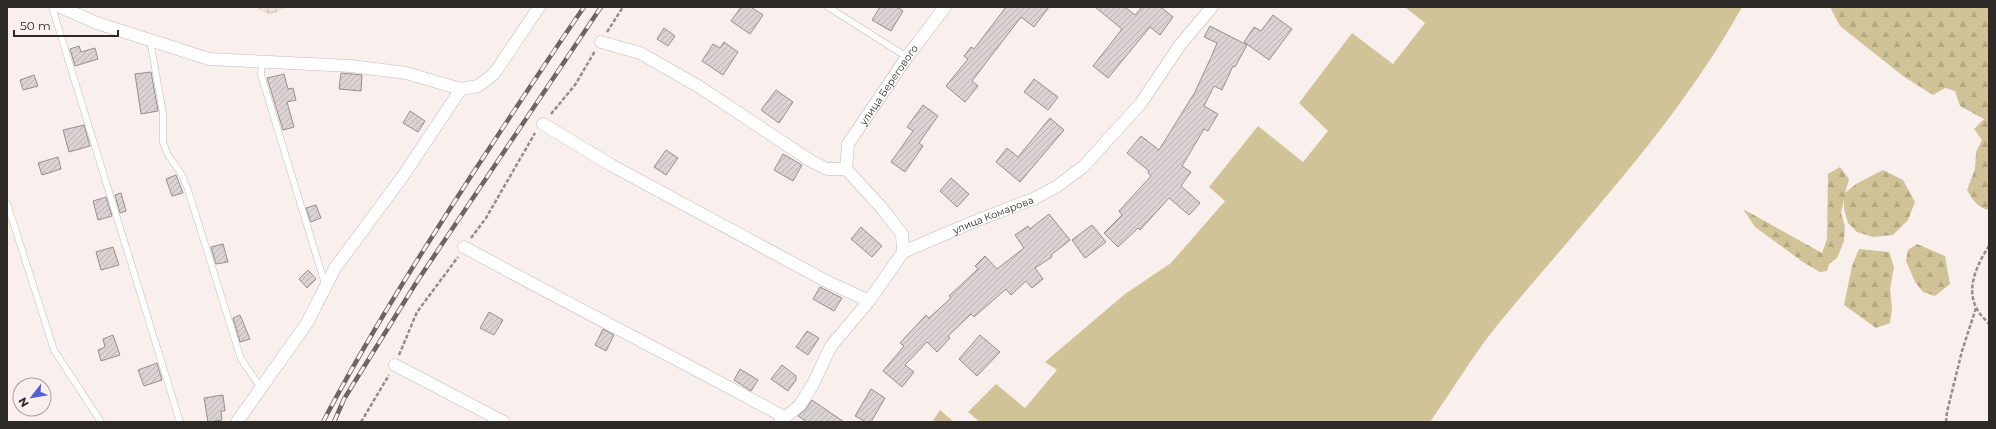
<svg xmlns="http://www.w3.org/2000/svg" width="1996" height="429" font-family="Montserrat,sans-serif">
<defs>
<pattern id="industrial-grid" width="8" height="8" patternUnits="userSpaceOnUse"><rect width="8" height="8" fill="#f2e1db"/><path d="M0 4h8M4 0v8" fill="none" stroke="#d0c1bc"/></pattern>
<pattern id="forest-firs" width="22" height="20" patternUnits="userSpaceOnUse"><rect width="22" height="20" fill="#d0c397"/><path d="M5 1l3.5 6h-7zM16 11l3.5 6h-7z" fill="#b3a882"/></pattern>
<pattern id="building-hatch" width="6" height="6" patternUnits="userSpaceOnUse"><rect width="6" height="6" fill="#dbd2d2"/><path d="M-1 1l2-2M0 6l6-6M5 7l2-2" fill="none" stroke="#bcb4b4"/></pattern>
</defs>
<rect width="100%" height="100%" fill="#f9f0ed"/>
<!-- industrial -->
<path fill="url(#industrial-grid)" d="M255 7H288L270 15Z"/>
<!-- green -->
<g fill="#d0c397">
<path d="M1405 7H1742C1676 126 1581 223 1495 328 1472 357 1452 391 1430 422H980L968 412 996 384 1025 408 1057 370 1045 362 1125 294 1171 263 1225 201 1209 187 1258 126 1303 162 1328 131 1299 103 1352 33 1393 64 1425 23Z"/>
<path d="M940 410 954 422H932Z"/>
</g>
<!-- forest -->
<g fill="url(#forest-firs)">
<path d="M1830 7H1989V210C1978 208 1972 199 1967 190L1975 169 1976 152 1982 140 1974 129 1984 119 1960 106 1955 91 1945 88 1933 95 1903 76 1840 26Z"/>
<path d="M1840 167 1849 179 1845 193 1856 184 1883 170 1903 180 1915 202 1908 220 1893 235 1873 237 1857 232 1848 223 1844 209V200L1841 213 1845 226 1844 241 1837 258 1829 264 1827 271 1820 272 1803 262 1755 227 1743 209 1822 253 1827 239 1828 174Z"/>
<path d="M1917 244 1945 256 1950 284 1935 296 1923 292 1915 282 1906 261 1908 250Z"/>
<path d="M1859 249 1889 252 1894 267 1890 289 1892 308 1890 323 1876 328 1844 305 1852 266Z"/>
</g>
<!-- building -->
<g fill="url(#building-hatch)" stroke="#978e8f">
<path d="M741 7H751L763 15 750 34 731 21Z"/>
<path d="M880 7H897L903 11 891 31 872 20Z"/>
<path d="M1006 7H1049L1034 27 1021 17 972 81 978 86 965 102 946 86 968 59 964 56 971 47 974 49Z"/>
<path d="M1095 7H1125L1135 15 1142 7H1161L1173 17 1160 35 1150 27 1108 78 1093 66 1122 29Z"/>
<path d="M1273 15 1292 29 1269 60 1244 42 1254 27 1261 31Z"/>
<path d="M1210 26 1247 45 1235 67 1233 66 1222 90 1214 86 1204 106 1218 114 1208 131 1204 129 1182 166 1191 172 1181 186 1200 203 1189 215 1169 198 1140 230 1138 228 1118 247 1104 233 1122 215 1119 211 1151 176 1148 173 1149 171 1127 153 1141 136 1159 150 1195 92 1212 55 1217 43 1204 37Z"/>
<path d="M664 28 675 36 668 46 657 39Z"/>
<path d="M724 42 738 52 723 75 702 61 713 44 720 48Z"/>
<path d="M79 46 81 52 95 48 98 59 75 66 70 49Z"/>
<path d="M151 72 158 111 141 114 135 74Z"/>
<path d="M341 73 362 75 361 91 339 89Z"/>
<path d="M284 74 288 89 293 88 296 100 287 102 294 127 283 130 267 78Z"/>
<path d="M34 75 38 86 23 90 20 80Z"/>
<path d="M1034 79 1058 97 1048 110 1024 92Z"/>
<path d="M776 90 793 102 779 123 761 110Z"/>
<path d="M923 105 938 116 919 143 923 146 905 172 891 162 913 131 907 127Z"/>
<path d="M410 111 425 121 418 132 403 123Z"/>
<path d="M1050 118 1064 130 1020 182 996 162 1007 148 1018 157Z"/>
<path d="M84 125 90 146 69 152 63 130Z"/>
<path d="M666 150 678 158 666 175 654 167Z"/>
<path d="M783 154 802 165 793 181 774 170Z"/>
<path d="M58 157 61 169 42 175 38 163Z"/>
<path d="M176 175 183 193 172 196 166 179Z"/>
<path d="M951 178 969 194 957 207 940 191Z"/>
<path d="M121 193 126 211 120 213 115 195Z"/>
<path d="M106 197 112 216 98 220 93 201Z"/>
<path d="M316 205 321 218 311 222 306 208Z"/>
<path d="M1049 214 1070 240 1051 255 1052 257 1035 268 1043 279 1032 288 1026 281 1011 295 1006 289 974 317 971 314 948 336 950 338 937 352 927 342 905 365 914 372 902 387 883 371 904 346 900 343 926 315 929 318 951 298 949 296 978 269 975 266 985 256 997 269 1024 248 1015 235 1028 226 1030 229Z"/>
<path d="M1092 225 1106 242 1085 258 1072 240Z"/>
<path d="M861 227 882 246 872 257 851 239Z"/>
<path d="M223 244 228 262 216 264 211 247Z"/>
<path d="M113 247 119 265 101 270 96 252Z"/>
<path d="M308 270 316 279 307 288 299 279Z"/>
<path d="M820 287 842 298 834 311 813 299Z"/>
<path d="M489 312 503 320 494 335 480 328Z"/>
<path d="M240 315 250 339 240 342 233 318Z"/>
<path d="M603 329 614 335 606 351 595 345Z"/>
<path d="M807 331 819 338 808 355 796 347Z"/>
<path d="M113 335 120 355 101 361 98 350 105 347 103 339Z"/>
<path d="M980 335 1000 352 977 376 959 359Z"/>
<path d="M157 363 162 380 144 386 138 370Z"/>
<path d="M782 365 796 376V380L788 391 771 379Z"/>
<path d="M740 369 758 380 751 391 734 380Z"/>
<path d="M871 389 885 398 871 422H866L855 416Z"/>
<path d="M223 395 225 411H221L222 420 208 422 204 398Z"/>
<path d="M812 400 844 422H807L798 416 806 409Z"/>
</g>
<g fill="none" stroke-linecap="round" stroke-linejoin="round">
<!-- service casing -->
<g stroke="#c2bab7" stroke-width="7">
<g id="service">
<path d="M52 7 180 422"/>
<path d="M828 7 907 57"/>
<path d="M150 40 163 113V142L168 155 182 175 188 190 241 359 261 388"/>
<path d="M262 62 261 75 325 284"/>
<path d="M7 203 54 350 101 422"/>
</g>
</g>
<!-- minor casing -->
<g stroke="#c2bab7" stroke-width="13">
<g id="minor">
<path d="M60 7 97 23 209 59 351 66 406 73 461 89"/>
<path d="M601 42 640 53 698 86 811 161 827 169H846L880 206 902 234 903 252"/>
<path d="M543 124 611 165 826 281 869 301"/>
<path id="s1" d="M846 169 848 144 907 57 945 7"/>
<path d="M464 247C570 305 678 359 784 417"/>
<path d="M395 365 504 422"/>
<path d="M237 422 307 323 335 268 403 176 461 89 478 86 494 74 539 7"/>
<path id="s2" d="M780 422 800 405 813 384 831 346 869 301 903 252 973 222 1033 199 1056 187 1084 166 1141 103 1180 45 1212 7"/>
</g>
</g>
<!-- path -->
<g stroke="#938d8b" stroke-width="2.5" stroke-dasharray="4 2" stroke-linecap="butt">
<path d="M607 32 623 7"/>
<path d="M551 114 575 85 595 51"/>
<path d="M471 238 486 218 535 133"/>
<path d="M1989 246C1978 263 1965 288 1977 309 1979 314 1985 319 1989 324"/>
<path d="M399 355 417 312 458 257"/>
<path d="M361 422 389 375"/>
<path d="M1946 422 1947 412 1962 351 1976 308"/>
</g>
<!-- service -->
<use href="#service" stroke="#fff" stroke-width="6"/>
<!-- minor -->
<use href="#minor" stroke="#fff" stroke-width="12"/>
<!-- rail casing -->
<g stroke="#6b6664" stroke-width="4.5">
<g id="rail">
<path d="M323 422C368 336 420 255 473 173 510 117 546 62 584 7"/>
<path d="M334 422 344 399 416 283 601 7"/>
</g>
</g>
<!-- rail -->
<use href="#rail" stroke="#f9f0ed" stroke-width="3" stroke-dasharray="9" stroke-linecap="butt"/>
</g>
<g text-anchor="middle" stroke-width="3" stroke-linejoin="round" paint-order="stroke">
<!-- street labels -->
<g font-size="10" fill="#2d2a28" stroke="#f9f0ed">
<text dy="4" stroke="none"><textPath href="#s1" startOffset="97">улица Берегового</textPath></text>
<text dy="4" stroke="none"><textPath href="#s2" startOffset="309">улица Комарова</textPath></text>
</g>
</g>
<!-- border -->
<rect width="1996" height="429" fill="none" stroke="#2d2a28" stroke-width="16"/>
<!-- north arrow -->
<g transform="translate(32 397) rotate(239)"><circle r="19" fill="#f9f0ed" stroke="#a7a19e"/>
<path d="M0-3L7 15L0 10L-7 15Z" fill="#545ed5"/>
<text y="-6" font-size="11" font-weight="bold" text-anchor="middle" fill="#2d2a28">N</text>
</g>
<!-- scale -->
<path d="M14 30v6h104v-6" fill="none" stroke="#2d2a28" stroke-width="2"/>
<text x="20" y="30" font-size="12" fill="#2d2a28" stroke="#f9f0ed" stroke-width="3" paint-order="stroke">50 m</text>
</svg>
